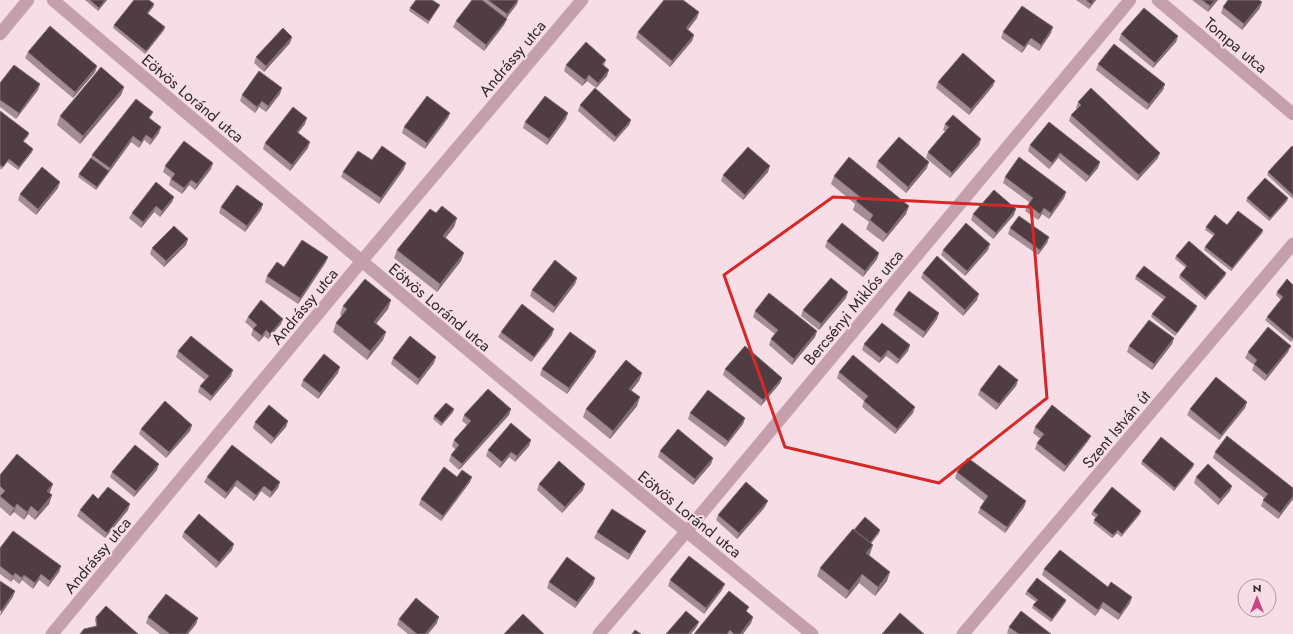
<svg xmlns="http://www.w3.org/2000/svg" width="1293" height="634" font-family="Jost,sans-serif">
<rect width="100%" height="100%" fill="#f7dee6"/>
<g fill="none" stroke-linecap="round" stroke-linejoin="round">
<!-- minor casing -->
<g stroke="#d0bac1" stroke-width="13">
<g id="minor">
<path d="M53 0C304 213 556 426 812 634"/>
<path d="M1158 0 1293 114"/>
<path d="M52 634 371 250 582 0"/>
<path d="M599 634 686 532 1130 0"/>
</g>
</g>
<!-- tertiary casing -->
<g stroke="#d0bac1" stroke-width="13">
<g id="tertiary">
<path d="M0 34 28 0"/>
<path d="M963 634 1293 244"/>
</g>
</g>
<!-- minor -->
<use href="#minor" stroke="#c59fac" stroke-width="12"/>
<!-- tertiary -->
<use href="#tertiary" stroke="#c59fac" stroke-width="12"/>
</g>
<!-- wall -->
<g fill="#a48d94">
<path d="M85 0H107L98 11Z"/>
<path d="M472 0H518L517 4 506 19 504 25 484 51 453 27 456 21Z"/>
<path d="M1076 0H1096L1089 9Z"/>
<path d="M1192 0H1218L1208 12Z"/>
<path d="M154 4 153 7 148 14 164 30 145 54 113 28 114 25Z"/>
<path d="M1223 7 1260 8 1242 30 1221 13Z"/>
<path d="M410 8H438L428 24 409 11Z"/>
<path d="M697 18 688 30 694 35 692 41 670 67 636 38 638 32Z"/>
<path d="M1003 32 1051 33 1039 51 1028 44 1022 53 1001 38Z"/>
<path d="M1121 34 1178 36 1176 42 1153 68 1119 40Z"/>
<path d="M292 37 290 43 264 72 254 63 256 57Z"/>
<path d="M28 52 97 66 95 72 73 98 25 58Z"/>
<path d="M606 60 604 66 607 76 596 88 587 81 582 86 564 71 566 65Z"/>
<path d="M1098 64 1165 84 1163 90 1147 110 1096 70Z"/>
<path d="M938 82 993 86 969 115 936 88Z"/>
<path d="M0 83 40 84 38 90 16 119 0 107Z"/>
<path d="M124 87 121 95 80 144 57 125 60 116Z"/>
<path d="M280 94 266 112 259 107 255 113 240 101 242 95Z"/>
<path d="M1078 102 1158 158 1137 181 1069 121 1071 115 1077 109 1076 108Z"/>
<path d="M580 105 631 120 629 125 614 142 578 111Z"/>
<path d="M0 111 29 133 28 136 23 142 33 149 32 152 18 170 7 162 1 170 0 168Z"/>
<path d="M450 113 448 118 425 149 402 133 404 127Z"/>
<path d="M151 118V119L159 133 150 145 144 140 139 148 131 142 96 190 78 177 79 174 91 158 92 155Z"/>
<path d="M566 119 547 145 523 128 525 122Z"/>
<path d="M305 124 298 133 308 148 290 171 263 149 265 143Z"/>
<path d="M945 124 979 145 950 178 926 158 928 152 946 132 943 130Z"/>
<path d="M1030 145 1100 162 1098 168 1086 182 1058 158 1049 169 1028 151Z"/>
<path d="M1293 147V199L1267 175 1268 172Z"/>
<path d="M372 160 404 169 379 204 341 177 343 172Z"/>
<path d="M878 161 927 168 906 193 876 167Z"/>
<path d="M165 166 211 169 195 190 189 185 182 194 169 185 171 178 163 172Z"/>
<path d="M768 172 743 200 721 181 723 175Z"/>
<path d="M834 176 909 206 906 214 883 242 866 229 869 222 853 210 855 204 831 184Z"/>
<path d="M1005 177 1066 192 1064 198 1049 219 1042 214 1038 220 1025 211 1028 205 1029 202 1003 183Z"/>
<path d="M58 188 36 215 18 200 20 194Z"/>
<path d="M174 197 172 202 160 217 154 212 141 228 129 218 132 213Z"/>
<path d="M1247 198 1287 201 1269 221 1246 201Z"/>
<path d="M263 204 261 210 245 232 219 213 221 207Z"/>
<path d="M436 213 457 218 454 227 445 238 461 261 437 292 394 258 397 250Z"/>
<path d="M973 214 1014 215 993 239 971 220Z"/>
<path d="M1227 225 1263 230 1262 233 1231 271 1204 250 1205 247 1214 236 1205 230 1206 227Z"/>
<path d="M1010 228 1049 237 1047 243 1038 255 1008 234Z"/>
<path d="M188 239 186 245 164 267 150 254 152 248Z"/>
<path d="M827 241 879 253 877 259 863 277 825 247Z"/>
<path d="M990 244 988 250 965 276 941 255 943 250Z"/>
<path d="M1176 256 1226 273 1225 276 1205 300 1179 278 1180 275 1186 268 1175 259Z"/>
<path d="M328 257 326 262 298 304 265 282 267 276 284 267Z"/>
<path d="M923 273 977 300 963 316 921 278Z"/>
<path d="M1136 276 1196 309 1175 336 1151 317 1152 314 1164 300 1135 279Z"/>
<path d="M577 278 575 284 553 313 530 296 532 290Z"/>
<path d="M1293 285V340L1291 342 1265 320 1267 317 1281 300 1276 295 1277 292Z"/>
<path d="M846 298 819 330 801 316 803 310Z"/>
<path d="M391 300 388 309 376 324 386 332 383 340 367 360 333 332 336 323 342 316 340 314 343 306Z"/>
<path d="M895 310 937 319 923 338 893 315Z"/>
<path d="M755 311 817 331 815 337 792 365 769 345 771 339 775 334 753 317Z"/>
<path d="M248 317 281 324 268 339 264 336 259 342 251 335 253 329 245 322Z"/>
<path d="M501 332 552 335 531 362 498 337Z"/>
<path d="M1174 338 1172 344 1152 370 1127 352 1129 346Z"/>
<path d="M864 344 910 345 908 351 897 364 886 356 879 363 862 350Z"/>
<path d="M178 351 231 376 210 401 198 392 200 386 205 380 176 357Z"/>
<path d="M596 351 594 357 567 394 540 375 542 369Z"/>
<path d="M1248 352H1288L1265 381 1252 370 1254 365 1245 358Z"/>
<path d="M393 358 434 363 417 385 391 364Z"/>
<path d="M725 369 782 378 780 383 761 406 723 375Z"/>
<path d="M839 372 913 413 895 434 862 407 864 401 837 378Z"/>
<path d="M338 373 318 399 301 386 303 380Z"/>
<path d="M642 373 639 381 632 390 637 406 610 439 583 417 586 409Z"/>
<path d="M1018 380 1016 386 996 410 978 395 980 390Z"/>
<path d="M1247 402 1245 408 1219 440 1187 415 1190 409Z"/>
<path d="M511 409 509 415 459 470 449 461 451 455 456 450 452 446 454 440 467 425 462 421 464 415Z"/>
<path d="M453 412 441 426 433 419 434 416Z"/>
<path d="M690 413 745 418 743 424 725 447 688 419Z"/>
<path d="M288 421 286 427 271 444 253 428 255 422Z"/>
<path d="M192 425 190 431 166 458 139 434 141 429Z"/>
<path d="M1035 427 1088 441 1064 472 1035 449 1037 443 1041 439 1033 433Z"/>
<path d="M531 440 529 446 515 462 509 457 500 468 486 456 488 450Z"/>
<path d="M660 451 713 458 711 464 693 485 658 457Z"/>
<path d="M1215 452 1293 488V499L1278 519 1261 506 1264 498 1213 458Z"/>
<path d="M1142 461 1193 467 1174 491 1141 464Z"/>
<path d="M157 470 134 497 110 477 112 472Z"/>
<path d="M957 472 1026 501 1024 507 1005 533 978 513 980 508 984 501 955 478Z"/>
<path d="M0 475 53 484 49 493 52 495 49 504 35 520 28 514 24 520 14 512 10 516 0 507Z"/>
<path d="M207 477 280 482 278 488 270 498 261 491 254 501 235 486 225 499 204 482Z"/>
<path d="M457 477 470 482 441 521 419 505 421 499Z"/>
<path d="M1196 477 1232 486 1230 491 1218 505 1194 483Z"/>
<path d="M539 484 583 490 562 513 537 490Z"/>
<path d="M765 507 737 539 716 520 718 515Z"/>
<path d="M80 510H128L105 538 77 516Z"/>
<path d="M1093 511 1140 514 1121 537 1117 533 1112 538 1093 523 1096 518 1091 514Z"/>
<path d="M854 530 879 533 871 544 870 554 869 555 887 581 875 596 859 583 846 599 817 576 820 568Z"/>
<path d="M646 531 643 536 628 560 594 538 597 532Z"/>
<path d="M184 532 232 550 216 568 182 537Z"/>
<path d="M0 548 61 566 59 572 48 587 39 580 33 589 22 580 19 584 13 579 11 582 0 574Z"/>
<path d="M1044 569 1108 587 1130 603 1118 620 1101 608 1095 616 1042 575Z"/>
<path d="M595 578 593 584 575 608 547 588 549 582Z"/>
<path d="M670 580 722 590 704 614 668 586Z"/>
<path d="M1027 591 1066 600 1065 603 1051 622 1032 608 1033 605 1036 602 1025 594Z"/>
<path d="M747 612 753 617 751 623 743 634H694Z"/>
<path d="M96 617 138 634 96 626 95 620Z"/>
<path d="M148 617 198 618 196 624 188 634H160L146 623Z"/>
<path d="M399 619 437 623 428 634H408L397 625Z"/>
<path d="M1009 627 1051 634H1009L1007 633Z"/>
</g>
<!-- shaded-wall -->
<g fill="#826d74">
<path d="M105 0H107L98 11 99 8Z"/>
<path d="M518 0 517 4 505 20 507 14Z"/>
<path d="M1094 0H1096L1089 9 1091 4Z"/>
<path d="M1215 0H1218L1208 12 1210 6Z"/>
<path d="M1262 2 1260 8 1242 30 1244 24Z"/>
<path d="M154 4 153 7 146 16 147 13Z"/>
<path d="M699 12 697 18 684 34 686 28Z"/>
<path d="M507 19 504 25 484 51 486 45Z"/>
<path d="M165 27 164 30 145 54 146 51Z"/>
<path d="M1053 27 1051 33 1039 51 1041 45Z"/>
<path d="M694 35 692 41 670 67 672 61Z"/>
<path d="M1178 36 1176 42 1153 68 1155 63Z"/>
<path d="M292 37 290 43 264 72 266 66Z"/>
<path d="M1031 38 1028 44 1022 53 1024 47Z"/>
<path d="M97 66 95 72 73 98 75 92Z"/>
<path d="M609 70 607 76 596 88 598 83Z"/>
<path d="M589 75 587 81 582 86 585 80Z"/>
<path d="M995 81 993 86 969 115 971 109Z"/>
<path d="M40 84 38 90 16 119 19 113Z"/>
<path d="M1165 84 1163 90 1147 110 1149 104Z"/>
<path d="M124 87 121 95 80 144 83 136Z"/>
<path d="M282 88 280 94 266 112 268 106Z"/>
<path d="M262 101 259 107 255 113 257 107Z"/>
<path d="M450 113 448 118 425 149 427 143Z"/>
<path d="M568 113 566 119 547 145 549 139Z"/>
<path d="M307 118 305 124 295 137 297 132Z"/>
<path d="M631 120 629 125 614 142 616 137Z"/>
<path d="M161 127 159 133 150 145 152 139Z"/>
<path d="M29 133 28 136 21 144 23 141Z"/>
<path d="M146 135 144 140 139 148 141 142Z"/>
<path d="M133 136 131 142 96 190 97 187 109 171 110 168Z"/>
<path d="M981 139 979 145 950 178 952 173Z"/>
<path d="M310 142 308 148 290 171 292 165Z"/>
<path d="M33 149 32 152 18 170 19 167Z"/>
<path d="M1060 153 1058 158 1049 169 1052 163Z"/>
<path d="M1160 153 1158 158 1137 181 1139 175Z"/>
<path d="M929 162 927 168 906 193 908 187Z"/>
<path d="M1100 162 1098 168 1086 182 1089 176Z"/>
<path d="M213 163 211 169 195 190 197 184Z"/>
<path d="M406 163 404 169 379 204 381 198Z"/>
<path d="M770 166 768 172 743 200 745 195Z"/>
<path d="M191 180 189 185 182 194 184 188Z"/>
<path d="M60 182 58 188 36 215 38 209Z"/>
<path d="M1066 192 1064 198 1049 219 1051 213Z"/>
<path d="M174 197 172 202 160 217 162 211Z"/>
<path d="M1288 198 1287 201 1269 221 1270 218Z"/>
<path d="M263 204 261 210 245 232 247 226Z"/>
<path d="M156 206 154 212 141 228 143 222Z"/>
<path d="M909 206 906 214 883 242 887 234Z"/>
<path d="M1044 208 1042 214 1038 220 1040 214Z"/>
<path d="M1016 209 1014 215 993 239 996 233Z"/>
<path d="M457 218 454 227 440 245 443 236Z"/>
<path d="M1263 230 1262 233 1231 271 1232 268Z"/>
<path d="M1049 237 1047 243 1038 255 1040 250Z"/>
<path d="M188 239 186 245 164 267 166 261Z"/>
<path d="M990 244 988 250 965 276 967 271Z"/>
<path d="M464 253 461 261 437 292 440 284Z"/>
<path d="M879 253 877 259 863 277 865 271Z"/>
<path d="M328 257 326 262 298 304 300 298Z"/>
<path d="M1226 273 1225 276 1205 300 1206 297Z"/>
<path d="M577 278 575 284 553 313 555 307Z"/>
<path d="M848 292 846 298 819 330 821 324Z"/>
<path d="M979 294 977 300 963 316 965 310Z"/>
<path d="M391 300 388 309 371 330 374 322Z"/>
<path d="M1197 306 1196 309 1175 336 1177 333Z"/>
<path d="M939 313 937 319 923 338 925 332Z"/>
<path d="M283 319 281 324 268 339 270 334Z"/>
<path d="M554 329 552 335 531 362 534 357Z"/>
<path d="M266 330 264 336 259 342 262 336Z"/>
<path d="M817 331 815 337 792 365 794 359Z"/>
<path d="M386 332 383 340 367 360 370 351Z"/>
<path d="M1174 338 1172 344 1152 370 1154 364Z"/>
<path d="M910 345 908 351 897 364 899 359Z"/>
<path d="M1291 346 1288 352 1265 381 1267 375Z"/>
<path d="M888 350 886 356 879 363 881 358Z"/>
<path d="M596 351 594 357 567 394 569 388Z"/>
<path d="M436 357 434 363 417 385 419 379Z"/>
<path d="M340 367 338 373 318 399 320 393Z"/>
<path d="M233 370 231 376 210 401 212 396Z"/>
<path d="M642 373 639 381 626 397 629 389Z"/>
<path d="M782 378 780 383 761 406 763 400Z"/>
<path d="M1018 380 1016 386 996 410 999 404Z"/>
<path d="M640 397 637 406 610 439 613 431Z"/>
<path d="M1247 402 1245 408 1219 440 1221 435Z"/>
<path d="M915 407 913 413 895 434 897 429Z"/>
<path d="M454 409 453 412 441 426 442 423Z"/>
<path d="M511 409 509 415 459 470 462 464Z"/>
<path d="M745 418 743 424 725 447 728 441Z"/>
<path d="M288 421 286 427 271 444 274 438Z"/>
<path d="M192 425 190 431 166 458 169 452Z"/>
<path d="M1091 436 1088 441 1064 472 1066 466Z"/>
<path d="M531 440 529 446 515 462 517 456Z"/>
<path d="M511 452 509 457 500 468 502 462Z"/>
<path d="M713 458 711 464 693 485 695 479Z"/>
<path d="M159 464 157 470 134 497 136 491Z"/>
<path d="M1194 464 1193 467 1174 491 1175 488Z"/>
<path d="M472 477 470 482 441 521 443 516Z"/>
<path d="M237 480 235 486 225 499 227 493Z"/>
<path d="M280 482 278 488 270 498 272 492Z"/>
<path d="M53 484 50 492 44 499 47 491Z"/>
<path d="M585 484 583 490 562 513 565 507Z"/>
<path d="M264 486 261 491 254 501 256 495Z"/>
<path d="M1232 486 1230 491 1218 505 1220 499Z"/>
<path d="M52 495 49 504 35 520 38 512Z"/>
<path d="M1293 496V499L1278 519 1280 513Z"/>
<path d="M768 501 765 507 737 539 739 533Z"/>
<path d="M1026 501 1024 507 1005 533 1007 527Z"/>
<path d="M17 504 14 512 10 516 14 508Z"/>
<path d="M130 504 128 510 105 538 107 533Z"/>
<path d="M31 506 28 514 24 520 27 512Z"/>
<path d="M1141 511 1140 514 1121 537 1122 534Z"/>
<path d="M880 530 879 533 865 550 866 547Z"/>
<path d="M1118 530 1117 533 1112 538 1113 535Z"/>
<path d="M646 531 643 536 628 560 630 554Z"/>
<path d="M234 544 232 550 216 568 219 562Z"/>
<path d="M873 545 870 554 863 562 866 553Z"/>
<path d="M61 566 59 572 48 587 50 581Z"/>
<path d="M890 572 887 581 875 596 878 587Z"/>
<path d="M15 573 13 579 11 582 13 576Z"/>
<path d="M41 574 39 580 33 589 35 583Z"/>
<path d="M862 574 859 583 846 599 849 591Z"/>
<path d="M24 575 22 580 19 584 22 578Z"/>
<path d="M595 578 593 584 575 608 577 602Z"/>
<path d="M725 584 722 590 704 614 706 608Z"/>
<path d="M15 591 13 597 0 616 1 611Z"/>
<path d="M1132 597 1130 603 1118 620 1120 614Z"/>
<path d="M1066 600 1065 603 1051 622 1052 619Z"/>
<path d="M1103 602 1101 608 1095 616 1098 610Z"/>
<path d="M439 617 437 623 428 634H425Z"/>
<path d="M753 617 751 623 743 634H740Z"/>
<path d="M198 618 196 624 188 634H186Z"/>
<path d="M699 622 696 628 691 634H688Z"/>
</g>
<!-- building -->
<g fill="#503c43" stroke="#826d74">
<path d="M90 0H105L99 8Z"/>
<path d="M134 0H149L154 4 147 13 165 27 146 51 114 25Z"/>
<path d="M416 0H432L440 5 429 21 410 8Z"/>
<path d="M472 0H482L507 19 486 45 456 21Z"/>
<path d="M488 0H518L507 14Z"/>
<path d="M664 0H683L699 12 686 28 694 35 672 61 638 32Z"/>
<path d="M1086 0H1094L1091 4Z"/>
<path d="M1202 0H1215L1210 6Z"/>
<path d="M1228 0H1259L1262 2 1244 24 1223 7Z"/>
<path d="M1022 6 1053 27 1041 45 1031 38 1024 47 1003 32Z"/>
<path d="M1144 8 1178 36 1155 63 1121 34Z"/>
<path d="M50 26 97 66 75 92 28 52Z"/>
<path d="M283 28 292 37 266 66 256 57Z"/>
<path d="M586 42 606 60 602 64 609 70 598 83 589 75 585 80 566 65Z"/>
<path d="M1114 44 1165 84 1149 104 1098 64Z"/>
<path d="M963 53 995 81 971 109 938 82Z"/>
<path d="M14 65 40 84 19 113 0 100V83Z"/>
<path d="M101 67 124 87 83 136 60 116Z"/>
<path d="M259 71 282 88 268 106 262 101 257 107 242 95Z"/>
<path d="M595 88 631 120 616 137 580 105Z"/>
<path d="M1091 88 1160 153 1139 175 1071 115 1081 105 1078 102Z"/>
<path d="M427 96 450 113 427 143 404 127Z"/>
<path d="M545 96 568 113 549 139 525 122Z"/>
<path d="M136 99 153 112 149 118 161 127 152 139 146 135 141 142 133 136 110 168 92 155Z"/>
<path d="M293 107 307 118 297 132 310 142 292 165 265 143Z"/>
<path d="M0 111 29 133 23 141 33 149 19 167 9 159 3 167 0 165Z"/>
<path d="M953 115 981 139 952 173 928 152 949 127 945 124Z"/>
<path d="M1049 122 1100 162 1089 176 1060 153 1052 163 1030 145Z"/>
<path d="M899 137 929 162 908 187 878 161Z"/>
<path d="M184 141 213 163 197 184 191 180 184 188 171 179 175 174 165 166Z"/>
<path d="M382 146 406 163 381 198 343 172 358 151 372 160Z"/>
<path d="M1292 146 1293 147V195L1268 172Z"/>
<path d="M748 147 770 166 745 195 723 175Z"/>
<path d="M849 157 909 206 887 234 870 220 873 215 856 201 860 197 834 176Z"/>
<path d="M1019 157 1066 192 1051 213 1044 208 1040 214 1028 205 1033 198 1005 177Z"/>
<path d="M91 158 109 171 97 187 79 174Z"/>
<path d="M42 167 60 182 38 209 20 194Z"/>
<path d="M1265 178 1288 198 1270 218 1247 198Z"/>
<path d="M156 182 174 197 162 211 156 206 143 222 132 213Z"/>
<path d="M237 185 263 204 247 226 221 207Z"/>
<path d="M994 190 1016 209 996 233 973 214Z"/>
<path d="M442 206 457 218 443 236 464 253 440 284 397 250 430 209 436 213Z"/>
<path d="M1238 211 1263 230 1232 268 1205 247 1215 234 1206 227 1215 215 1227 225Z"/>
<path d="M1019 216 1049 237 1040 250 1010 228Z"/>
<path d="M842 223 879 253 865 271 827 241Z"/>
<path d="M966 223 990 244 967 271 943 250Z"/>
<path d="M174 226 188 239 166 261 152 248Z"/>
<path d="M302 240 328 257 300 298 267 276 277 262 284 267Z"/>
<path d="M1189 241 1226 273 1206 297 1180 275 1187 266 1176 256Z"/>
<path d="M937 256 979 294 965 310 923 273Z"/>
<path d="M555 260 577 278 555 307 532 290Z"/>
<path d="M1144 266 1197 306 1177 333 1152 314 1166 297 1136 276Z"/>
<path d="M831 278 848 292 821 324 803 310Z"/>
<path d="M365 279 391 300 374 322 386 332 370 351 336 323 347 309 343 306Z"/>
<path d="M1287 279 1293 285V339L1267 317 1283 297 1277 292Z"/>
<path d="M909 291 939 313 925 332 895 310Z"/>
<path d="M769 293 817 331 794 359 771 339 778 330 755 311Z"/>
<path d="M261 300 283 319 270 334 266 330 262 336 253 329 257 325 248 317Z"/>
<path d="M522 304 554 329 534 357 501 332Z"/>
<path d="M1149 320 1174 338 1154 364 1129 346Z"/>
<path d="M882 323 910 345 899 359 888 350 881 358 864 344Z"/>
<path d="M1268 327 1291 346 1267 375 1254 364 1257 360 1248 352Z"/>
<path d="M570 332 596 351 569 388 542 369Z"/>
<path d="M191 336 233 370 212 396 200 386 209 376 178 351Z"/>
<path d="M410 336 436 357 419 379 393 358Z"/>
<path d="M745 346 782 378 763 400 725 369Z"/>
<path d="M324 354 340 367 320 393 303 380Z"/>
<path d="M853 355 915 407 897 429 864 401 868 396 839 372Z"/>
<path d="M626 360 642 373 629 389 640 397 613 431 586 409Z"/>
<path d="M999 365 1018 380 999 404 980 390Z"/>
<path d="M1216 377 1247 402 1221 435 1190 409Z"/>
<path d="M488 389 511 409 462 464 451 455 459 445 454 440 471 421 464 415Z"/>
<path d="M708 390 745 418 728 441 690 413Z"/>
<path d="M165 401 192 425 169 452 141 429Z"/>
<path d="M446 403 454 409 442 423 434 416Z"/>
<path d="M269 405 288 421 274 438 255 422Z"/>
<path d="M1052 405 1091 436 1066 466 1037 443 1044 434 1035 427Z"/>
<path d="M511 423 531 440 517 456 511 452 502 462 488 450Z"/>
<path d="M678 429 713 458 695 479 660 451Z"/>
<path d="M1227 436 1293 488V496L1280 513 1263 500 1268 494 1215 452Z"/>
<path d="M1161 437 1194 464 1175 488 1142 461Z"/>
<path d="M135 445 159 464 136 491 112 472Z"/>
<path d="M232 445 280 482 272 492 264 486 256 495 237 480 227 493 207 477Z"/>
<path d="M17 454 53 484 47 491 52 495 38 512 31 506 27 512 17 504 14 508 0 496 5 491 0 486V475Z"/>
<path d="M968 458 1026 501 1007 527 980 508 988 496 957 472Z"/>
<path d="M559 461 585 484 565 507 539 484Z"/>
<path d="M1208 464 1232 486 1220 499 1196 477Z"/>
<path d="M444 467 457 477 462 470 472 477 443 516 421 499Z"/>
<path d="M746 482 768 501 739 533 718 515Z"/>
<path d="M108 487 130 504 107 533 80 510 93 494 98 499Z"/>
<path d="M1112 487 1141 511 1122 534 1118 530 1113 535 1094 520 1098 515 1093 511Z"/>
<path d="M612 509 646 531 630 554 597 532Z"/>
<path d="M199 514 234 544 219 562 184 532Z"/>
<path d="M865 517 880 530 870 543 854 530Z"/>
<path d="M853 529 873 545 866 553 890 572 878 587 862 574 849 591 820 568Z"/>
<path d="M13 531 61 566 50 581 41 574 35 583 24 575 22 578 15 573 13 576 0 566V548Z"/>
<path d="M1060 550 1108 587 1111 582 1132 597 1120 614 1103 602 1098 610 1044 569Z"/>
<path d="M689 556 725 584 706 608 670 580Z"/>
<path d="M567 557 595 578 577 602 549 582Z"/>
<path d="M1037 578 1066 600 1052 619 1033 605 1038 600 1027 591Z"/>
<path d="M0 581 15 591 1 611 0 610Z"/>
<path d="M729 591 749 607 746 611 753 617 740 634H734L730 630 727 634H694Z"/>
<path d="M166 594 198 618 186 634H170L148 617Z"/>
<path d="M416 598 439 617 425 634H417L399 619Z"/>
<path d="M106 606 138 634H80L84 629 97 626 96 617Z"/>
<path d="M686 611 699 622 688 634H666Z"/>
<path d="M1021 611 1051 634H1019L1009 627Z"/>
<path d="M900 613 924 634H882Z"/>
<path d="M523 614 544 634H504Z"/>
<path d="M635 630 641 634H632Z"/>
</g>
<!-- marked area -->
<path fill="none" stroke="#d62828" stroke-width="3" stroke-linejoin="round" d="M833 197 1031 207 1047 398 939 483 785 447 724 275Z"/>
<g text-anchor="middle" stroke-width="4" stroke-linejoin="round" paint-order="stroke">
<!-- street labels -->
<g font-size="16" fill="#32292c" stroke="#f7dee6">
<text transform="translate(1236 45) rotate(40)" y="6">Tompa utca</text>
<text transform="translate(512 58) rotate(-50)" y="6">Andrássy utca</text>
<text transform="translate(193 98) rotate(40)" y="6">Eötvös Loránd utca</text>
<text transform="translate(304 306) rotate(-50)" y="6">Andrássy utca</text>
<text transform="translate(440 307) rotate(40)" y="6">Eötvös Loránd utca</text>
<text transform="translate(853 307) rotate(-50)" y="6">Bercsényi Miklós utca</text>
<text transform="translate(1116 429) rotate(-50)" y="6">Szent István út</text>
<text transform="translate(690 514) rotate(39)" y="6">Eötvös Loránd utca</text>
<text transform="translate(97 555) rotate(-50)" y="6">Andrássy utca</text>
</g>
</g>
<!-- north arrow -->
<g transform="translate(1257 598)"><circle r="19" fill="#f7dee6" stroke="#a8969c"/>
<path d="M0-3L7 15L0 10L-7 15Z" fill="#ca4383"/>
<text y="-6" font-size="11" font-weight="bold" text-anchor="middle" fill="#32292c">N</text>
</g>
</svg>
